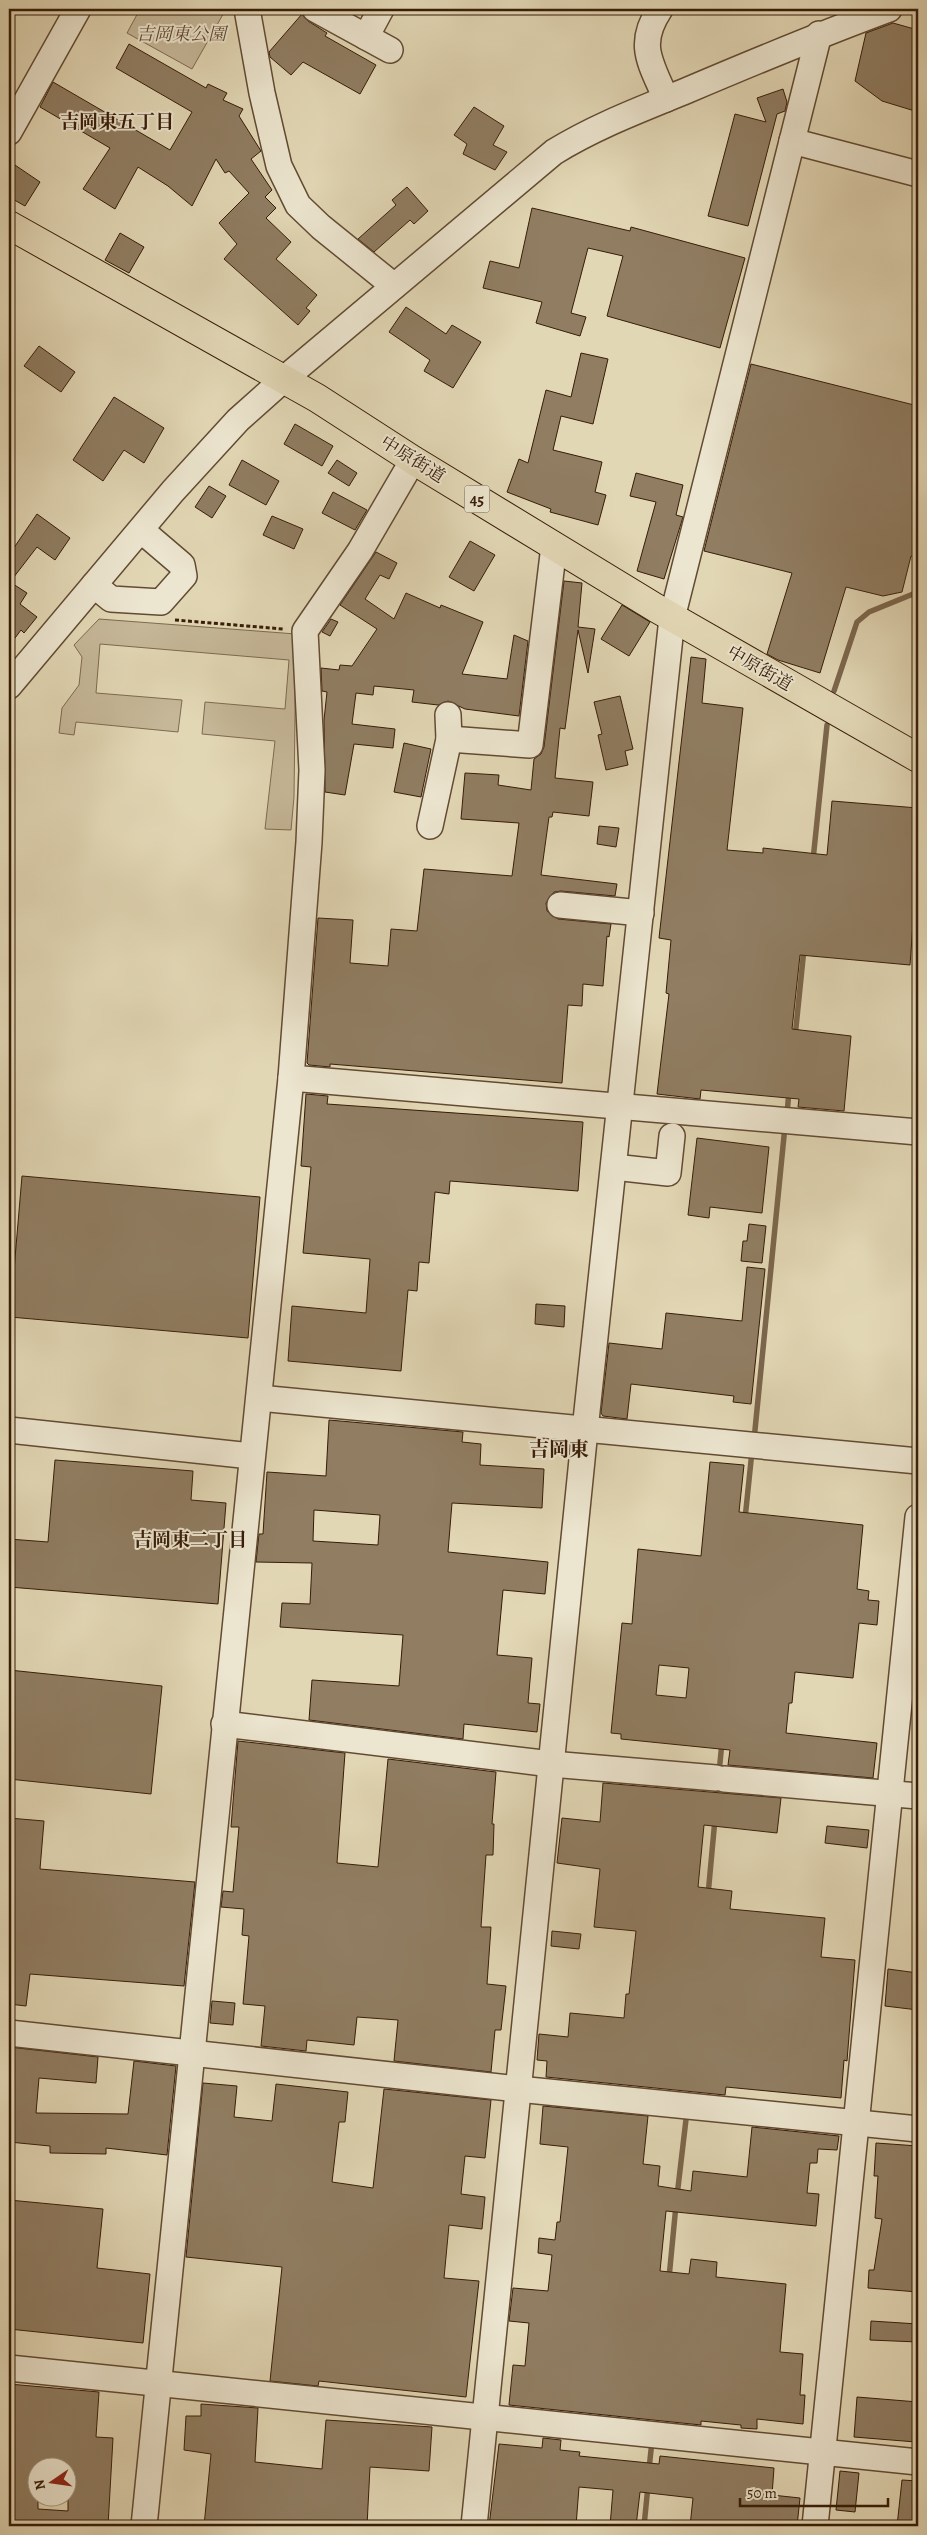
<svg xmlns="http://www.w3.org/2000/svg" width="927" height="2535" font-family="Alegreya,'Noto Serif JP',serif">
<rect width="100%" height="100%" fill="#e2d7b5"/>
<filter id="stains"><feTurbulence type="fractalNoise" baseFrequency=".004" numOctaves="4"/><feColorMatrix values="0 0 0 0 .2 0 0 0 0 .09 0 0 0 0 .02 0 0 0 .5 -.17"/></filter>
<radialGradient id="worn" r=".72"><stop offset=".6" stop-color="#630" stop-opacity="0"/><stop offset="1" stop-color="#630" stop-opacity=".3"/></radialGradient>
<!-- green -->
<g fill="#c5b798" stroke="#7e6a50">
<path d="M140 9H226L192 69 127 33Z"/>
<path d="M99 619 296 634 294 797 291 830 265 829 275 741 202 734 205 702 285 709 289 660 100 644 96 693 182 700 178 732 76 722 74 735 59 733 62 708 79 685 82 657 74 645Z"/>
</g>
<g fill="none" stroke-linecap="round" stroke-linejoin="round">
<!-- stream -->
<g stroke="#7b664c" stroke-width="5.5">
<path d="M834 691 857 622 869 612 918 592"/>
<path d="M813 860 827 725"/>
<path d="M795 1037 804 949"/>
<path d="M787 1114 789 1091"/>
<path d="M754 1440 785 1126"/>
<path d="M745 1519 752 1451"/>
<path d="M719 1773 722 1742"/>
<path d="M708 1895 715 1819"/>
<path d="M677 2196 687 2111"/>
<path d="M669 2278 676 2205"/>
<path d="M649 2469 652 2441"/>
<path d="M644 2526 648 2486"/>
</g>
</g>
<!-- building -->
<g fill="#907d62" stroke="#371c08" fill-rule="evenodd">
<path d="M302 14 308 21 327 33 325 36 376 65 360 94 303 62 291 75 270 57 269 52Z"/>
<path d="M893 23 918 30V112L882 101 855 81 866 33Z"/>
<path d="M129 44 206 88 208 84 227 93 223 100 243 109 239 116 261 151 251 159 272 190 265 197 276 208 266 218 291 242 276 259 317 295 306 308 310 311 298 325 224 259 237 244 219 223 249 193 229 171 225 173 216 159 192 206 168 186 138 167 115 209 83 189 110 148 40 107 53 82 170 150 192 112 116 68Z"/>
<path d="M783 89 787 102 785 111 777 114 748 226 708 216 735 114 766 122 757 98Z"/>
<path d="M474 107 504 126 493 145 507 152 495 170 463 154 467 144 454 135Z"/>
<path d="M9 161 40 182 25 206 9 197Z"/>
<path d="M407 187 428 211 414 224 410 220 374 252 358 239 396 205 392 200Z"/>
<path d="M532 208 630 231 631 227 745 258 720 348 607 316 623 256 588 248 571 313 586 317 580 336 536 323 542 302 483 288 490 261 519 268Z"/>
<path d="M120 233 144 247 129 273 105 260Z"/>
<path d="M406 307 446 334 452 325 481 342 453 388 424 371 430 360 389 332Z"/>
<path d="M39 346 75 372 61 392 24 366Z"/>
<path d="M581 353 608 359 593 424 561 416 553 450 602 462 595 492 606 495 598 525 550 512 551 509 507 492 519 459 528 463 546 390 571 397Z"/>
<path d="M751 364 918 406V558L911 556 902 592 883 596 846 587 820 673 778 660 767 654 792 573 704 551Z"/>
<path d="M114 397 164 428 144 463 124 450 103 481 73 460Z"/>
<path d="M295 424 333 446 322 466 284 444Z"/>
<path d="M242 460 279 481 266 505 229 485Z"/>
<path d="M337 460 357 473 349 486 328 473Z"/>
<path d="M636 473 683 485 676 515 683 517 664 579 637 571 656 502 630 496Z"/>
<path d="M209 486 226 496 212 518 195 507Z"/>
<path d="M333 492 367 510 355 530 322 513Z"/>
<path d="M37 514 70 538 55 560 37 547 10 582 27 593 20 604 37 617 24 633 21 630 9 646V555Z"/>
<path d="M272 516 303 529 294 549 263 535Z"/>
<path d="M470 541 495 555 474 591 449 577Z"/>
<path d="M376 552 397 563 389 579 380 575 365 599 394 619 406 593 440 608 441 605 483 622 462 674 507 679 514 635 528 641 519 716 465 709 448 701 438 705 412 702 414 690 374 686 373 695 356 693 352 724 395 729 393 748 354 744 345 795 325 792 324 720 327 692 322 691 321 668 339 670 340 665 352 666 377 629 340 605Z"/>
<path d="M564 581 582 583 578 627 595 629 588 673 578 630 565 729 560 728 555 778 593 782 589 816 553 812 552 817H549L541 875 617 884 615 896 561 891 554 892 546 903 547 911 558 919 611 924 609 937 607 936 603 986 583 984 582 1006 568 1005 562 1083 330 1064V1067L309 1065 307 1063 318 918 353 920 350 963 388 966 391 929 417 931 424 869 512 876 519 823 461 819 465 773 499 775 498 785 531 790 534 759 541 754 544 747Z"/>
<path d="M622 605 650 622 629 656 601 639Z"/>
<path d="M331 619 338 622 330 636 322 632Z"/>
<path d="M691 657 706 659 702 703 743 708 727 850 763 853V848L827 855 832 801 918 808V895H915L910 965 800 955 792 1029 851 1036 844 1111 798 1107 799 1099 701 1090 700 1099 657 1094 669 994 666 993 671 940 659 938Z"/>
<path d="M620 696 633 749 625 751 628 765 606 770 598 735 602 734 594 702Z"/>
<path d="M404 743 431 749 421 797 394 792Z"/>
<path d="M599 826 619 828 616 847 597 844Z"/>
<path d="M306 1094 328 1096 327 1104 583 1122 578 1191 450 1181 449 1194 435 1192 429 1263 419 1262 417 1291 408 1290 401 1371 288 1361 292 1306 366 1313 370 1259 303 1253 311 1167 301 1166Z"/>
<path d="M697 1138 769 1147 762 1213 710 1207 709 1218 688 1215Z"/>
<path d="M22 1176 260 1197 248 1338 10 1317Z"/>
<path d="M749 1224 766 1226 762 1263 741 1261 743 1241H747Z"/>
<path d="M747 1267 765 1269 751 1404 733 1402 734 1396 631 1384 627 1419 603 1416 601 1413 609 1343 662 1349 666 1313 742 1321Z"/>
<path d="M536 1304 565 1306 564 1327 535 1324Z"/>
<path d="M329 1420 463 1432 462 1442 481 1444 480 1465 544 1469 542 1508 452 1503 448 1552 548 1562 545 1594 503 1590 497 1655 532 1658 528 1703 540 1704 537 1732 464 1724 463 1739 309 1720 312 1680 399 1686 403 1635 280 1627 282 1603 310 1604 312 1563 256 1562 259 1534H263L267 1472 326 1476ZM314 1510 380 1515 378 1545 313 1541Z"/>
<path d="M55 1460 193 1471 191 1500 226 1503 218 1604 9 1587V1539L48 1542Z"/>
<path d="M710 1462 744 1465 739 1512 863 1525 857 1589 869 1591 868 1600 879 1601 877 1625 859 1623 853 1678 795 1672 792 1703H789L786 1733 877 1743 873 1778 728 1765 730 1750 621 1739V1734L611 1733 622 1623 632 1624 638 1549 701 1556ZM659 1665 689 1668 686 1698 656 1695Z"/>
<path d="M9 1670 162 1686 151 1794 9 1779Z"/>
<path d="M238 1741 345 1753 337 1863 378 1867 388 1759 496 1772 492 1824H494L493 1855H486L481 1927H491L487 1984 506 1986 501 2030H495L491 2072 394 2061 398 2020 357 2017 354 2045 307 2040 306 2051 261 2046 265 2006 243 2004 249 1936 242 1935 244 1909 221 1907 223 1891 233 1892 239 1827H231Z"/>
<path d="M603 1783 781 1798 777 1833 704 1825 698 1887 732 1891 730 1909 825 1918 821 1957 855 1960 847 2061 844 2060 841 2098 726 2087 725 2095 546 2077 547 2061 537 2060 539 2034 568 2037 570 2013 624 2018 626 1994H629L636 1931 594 1927 600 1869 557 1863 562 1818 600 1822Z"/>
<path d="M9 1818 44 1821 40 1869 195 1882 184 1986 30 1974 26 2006 9 2004Z"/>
<path d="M827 1826 869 1830 867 1848 825 1843Z"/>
<path d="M552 1931 581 1934 579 1949 551 1946Z"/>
<path d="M888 1969 918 1973V2010L885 2006Z"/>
<path d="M212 2001 235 2003 233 2025 210 2023Z"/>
<path d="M9 2047 98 2057 96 2083 39 2078 36 2113 128 2114 134 2061 176 2066 167 2155 106 2148V2154L50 2153V2146L9 2142Z"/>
<path d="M203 2083 237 2086 234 2117 272 2121 276 2084 348 2092 345 2122H339L332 2182 373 2188 384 2089 491 2100 485 2158 465 2156 461 2194 485 2197 482 2229 449 2225 444 2278 479 2281 466 2397 319 2381 318 2386 270 2381 282 2267 186 2257Z"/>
<path d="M543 2106 648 2116 643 2164 660 2166 658 2186 691 2191 693 2171 747 2177 752 2127 839 2136 837 2150 818 2149 817 2163H810L807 2193 819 2194 816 2226 666 2211 660 2271 689 2274 691 2259 717 2262 716 2277 786 2284 780 2352 803 2354 800 2395H805L803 2424 757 2419V2429L741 2428V2425L701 2421V2425L509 2405 513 2365 525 2366 529 2323 509 2321 513 2288 548 2291 552 2255 538 2253 539 2238 555 2240 557 2222H560L568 2147 540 2144Z"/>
<path d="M876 2143 918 2146V2292L868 2288 869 2270H874L882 2219 875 2218 878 2176H874Z"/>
<path d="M9 2200 103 2209 97 2268 150 2274 143 2343 9 2329Z"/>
<path d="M871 2321 918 2324V2342L870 2340Z"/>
<path d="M9 2384 99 2392 96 2437 113 2438 108 2526H9ZM38 2468H68V2511L38 2509Z"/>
<path d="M857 2397 918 2402 916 2442 854 2437Z"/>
<path d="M201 2404 258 2408 255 2462 322 2469 326 2420 432 2427 429 2471 370 2467 367 2526H204L211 2454 184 2450 186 2416H201Z"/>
<path d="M543 2438 561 2440 560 2450 580 2452 579 2456 659 2464 660 2456 774 2468 772 2495 800 2498 797 2526H690L693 2498 640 2492 636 2526H610L613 2490 579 2487 576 2526H489L499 2444 542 2448Z"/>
<path d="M840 2471 859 2473 855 2512 836 2510Z"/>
<path d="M902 2480 918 2481V2526H897Z"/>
</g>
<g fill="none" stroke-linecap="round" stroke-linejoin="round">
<!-- minor casing -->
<g stroke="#624b33" stroke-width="28">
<g id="minor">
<path d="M247 9 262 93 279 166 298 205 321 227 394 286"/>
<path d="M315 9 390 50"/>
<path d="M660 9C636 45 651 63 666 99"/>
<path d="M366 37 381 9"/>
<path d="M9 132 78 9"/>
<path d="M792 141 918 174"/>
<path d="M94 585 111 599 161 602 184 576 182 565 141 530"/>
<path d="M9 686 173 491 238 420 284 379 554 152C596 126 642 109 688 90 754 62 821 34 889 9"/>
<path d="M449 739 530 745 554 546"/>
<path d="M430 826 449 739 448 715"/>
<path d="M560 905 641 913"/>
<path d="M291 1078 918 1132"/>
<path d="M614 1167 668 1173 672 1136"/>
<path d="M259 1398 918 1461"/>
<path d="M9 1430 251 1456"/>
<path d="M224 1724 551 1764 716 1778"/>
<path d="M724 1779 918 1796"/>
<path d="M9 2033 518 2089 918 2129"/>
<path d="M9 2368 918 2462"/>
<path d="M144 2526 291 1078 309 842 312 770 305 631 360 551 413 460"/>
<path d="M474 2526 585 1430 672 618 819 34"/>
<path d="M815 2526 918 1517"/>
</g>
</g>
<!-- major casing -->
<g stroke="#371c08" stroke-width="30">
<path id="major" d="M9 225 317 398 413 460 656 608 918 758"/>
</g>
<!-- path -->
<path stroke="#371c08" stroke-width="3" stroke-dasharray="4 2.5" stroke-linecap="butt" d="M175 620 283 629"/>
<!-- minor -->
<use href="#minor" stroke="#ece5cf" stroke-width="25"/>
<!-- major -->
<use href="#major" stroke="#e2d7b5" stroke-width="28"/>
</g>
<g text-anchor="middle" stroke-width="4" stroke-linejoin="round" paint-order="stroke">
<!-- shield labels -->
<rect fill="#ece5cf" stroke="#6d5844" stroke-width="1" x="464.5" y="485.5" width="25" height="27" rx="4"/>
<g font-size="16" font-weight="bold" fill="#371c08">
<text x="477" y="505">45</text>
</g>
<!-- park labels -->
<g font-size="18" font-style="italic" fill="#624a33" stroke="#ece5cf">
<text x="181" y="40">吉岡東公園</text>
</g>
<!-- street labels -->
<g font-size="18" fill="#371c08" stroke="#ece5cf">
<text transform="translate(413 459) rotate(32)" y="6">中原街道</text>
<text transform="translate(760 668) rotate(30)" y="6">中原街道</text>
</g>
<!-- neighbourhood labels -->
<g font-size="19" font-weight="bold" fill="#371c08" stroke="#ece5cf">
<text x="117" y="128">吉岡東五丁目</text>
<text x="190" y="1546">吉岡東二丁目</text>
</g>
<!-- quarter labels -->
<g font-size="20" font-weight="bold" fill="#371c08" stroke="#ece5cf">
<text x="559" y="1456">吉岡東</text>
</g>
</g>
<!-- margin -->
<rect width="927" height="2535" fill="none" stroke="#e2d7b5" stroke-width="30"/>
<rect x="10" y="10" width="907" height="2515" fill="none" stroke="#371c08" stroke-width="2.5"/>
<rect x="15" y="15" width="897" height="2505" fill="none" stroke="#371c08"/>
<!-- north arrow -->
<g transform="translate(52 2482) rotate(257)"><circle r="24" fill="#ece5cf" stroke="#a4957f"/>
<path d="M0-4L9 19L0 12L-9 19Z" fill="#8f2418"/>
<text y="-8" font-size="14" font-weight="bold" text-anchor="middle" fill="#371c08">N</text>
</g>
<!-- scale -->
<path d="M740 2498v8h148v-8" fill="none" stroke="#371c08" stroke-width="2.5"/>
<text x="747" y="2498" font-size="15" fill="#371c08" stroke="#ece5cf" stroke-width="4" paint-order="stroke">50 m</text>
<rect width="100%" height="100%" filter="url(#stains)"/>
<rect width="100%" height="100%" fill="url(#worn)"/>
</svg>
